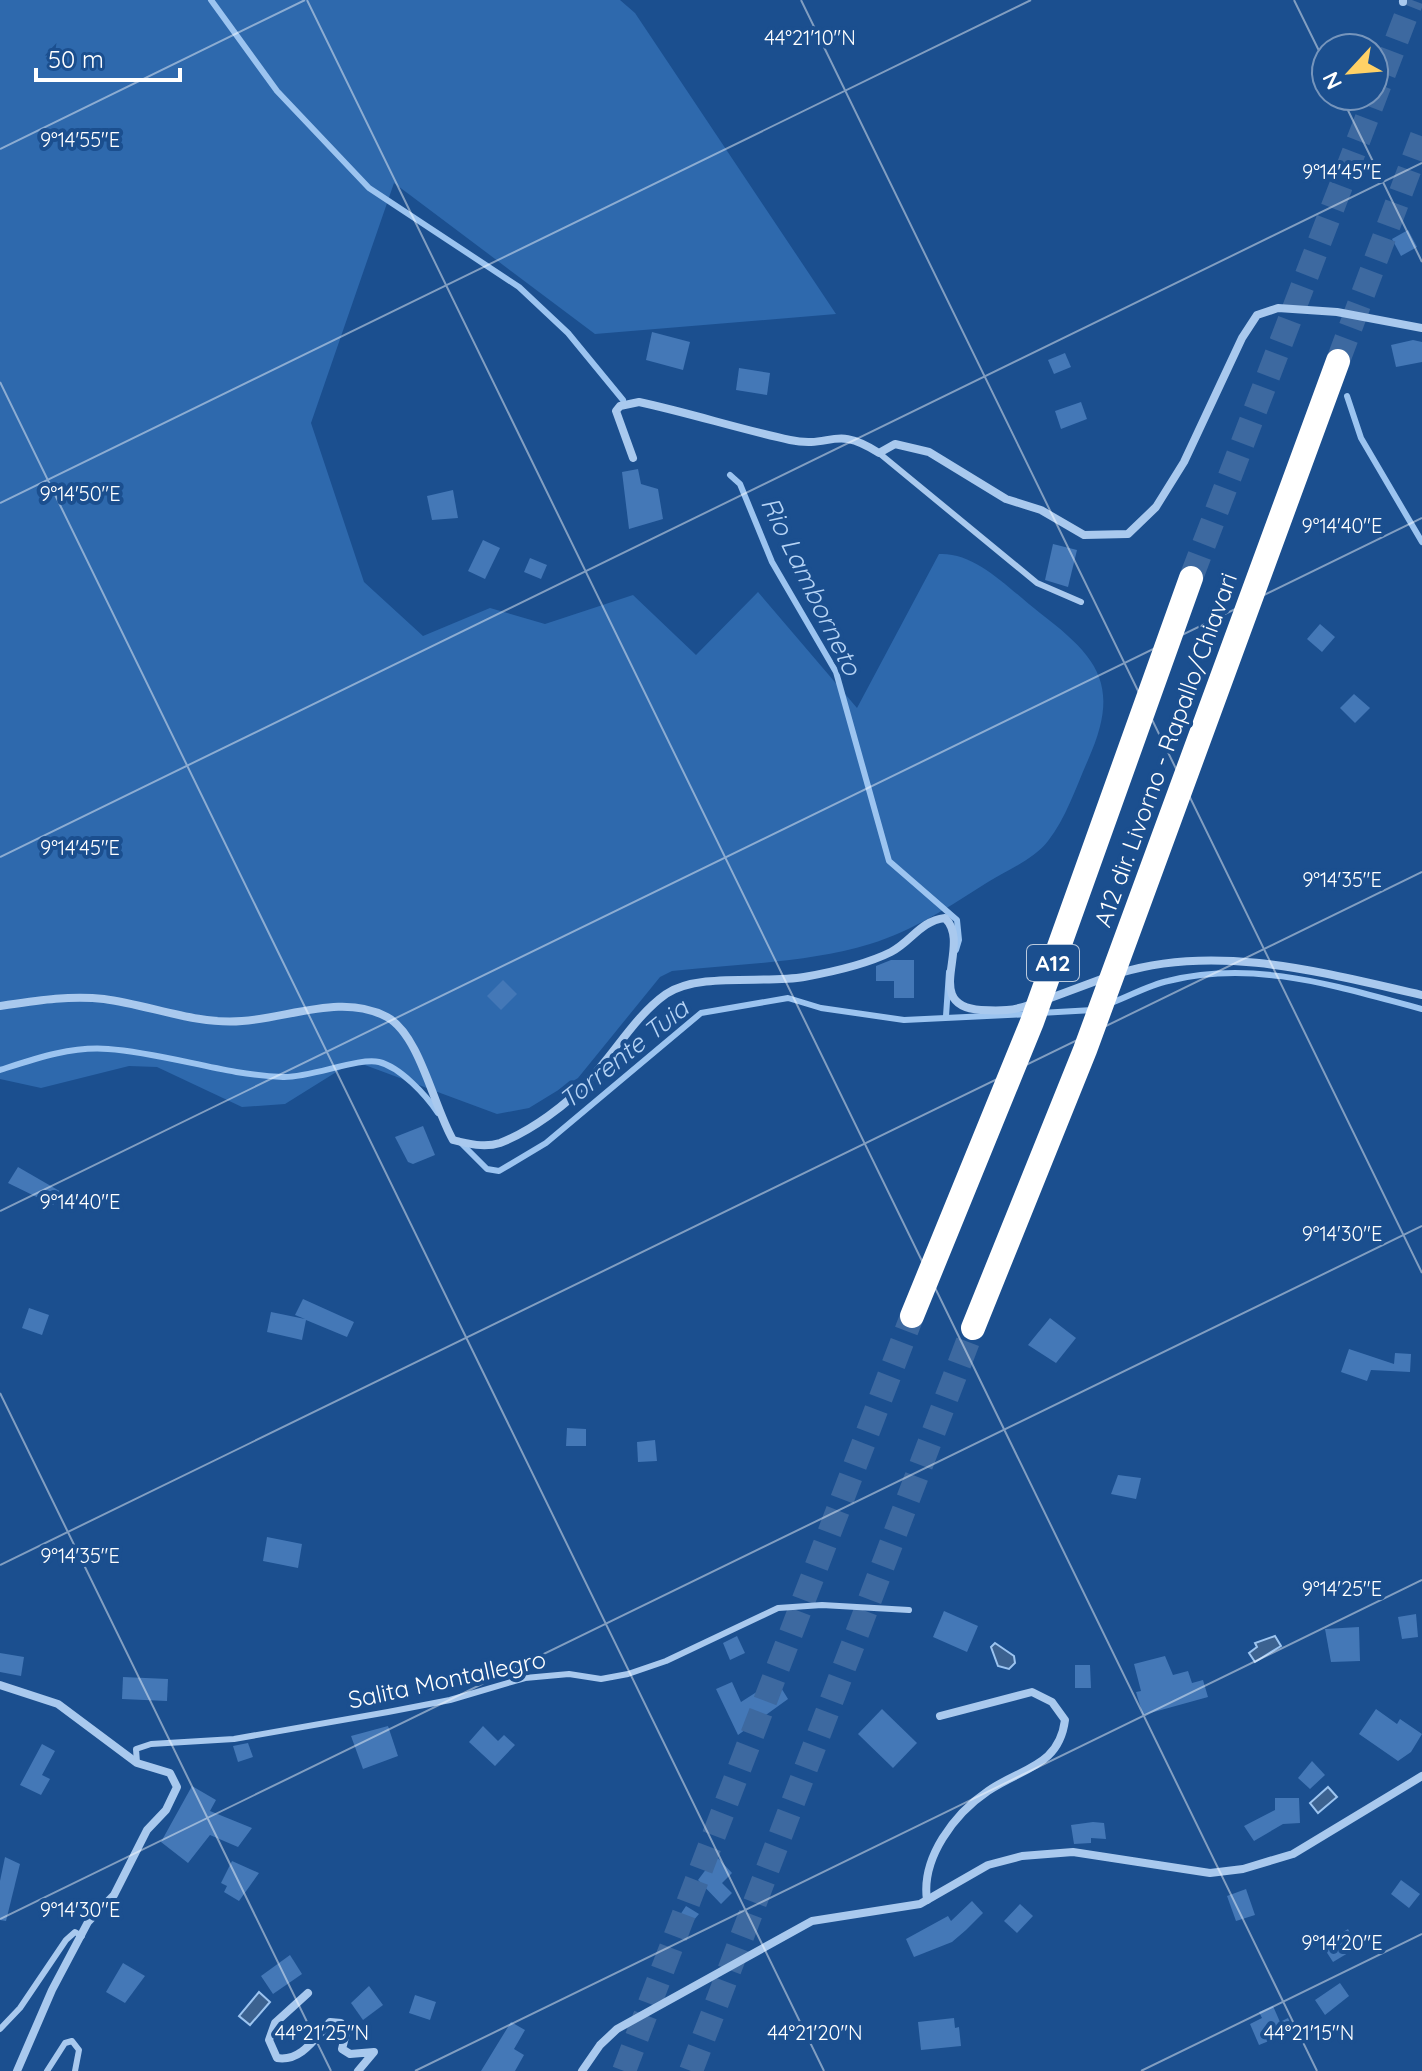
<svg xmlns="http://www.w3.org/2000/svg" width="1422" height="2071" font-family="Quicksand,sans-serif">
<rect width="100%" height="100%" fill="#1b4f8f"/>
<!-- green -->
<path fill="#2e69ad" d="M0 0H620L635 13 836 314 595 334 394 183 311 423 364 582 423 636 490 608 545 624 633 595 696 655 758 592 857 708 939 554C977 552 1011 591 1040 613 1099 658 1121 686 1088 760 1076 787 1066 818 1048 841 1034 859 1006 871 988 882 950 906 913 931 870 944 807 963 738 964 672 971L660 977 578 1078 529 1108 497 1114 354 1061 285 1104 242 1107 157 1067 129 1066 41 1088 0 1079Z"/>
<!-- water -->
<g fill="#3c6290" stroke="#9cc4f0" stroke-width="2">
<path d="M1275 1636 1281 1646 1255 1662 1249 1653 1257 1647 1255 1643Z"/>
<path d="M995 1643 1014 1656 1015 1663 1009 1669 998 1666 991 1647Z"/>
<path d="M1328 1787 1337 1797 1318 1813 1310 1803Z"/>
<path d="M259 1992 270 2002 250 2025 239 2016Z"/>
</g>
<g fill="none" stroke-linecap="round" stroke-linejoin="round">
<!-- stream -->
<g stroke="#9cc4f0" stroke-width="6">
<path d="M211 0 277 91 369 188 519 287 568 333 623 400"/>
<path d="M1347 396 1361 438 1422 542"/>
<path d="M730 475 740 484 772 562 836 672 889 861 957 920 959 940 956 950"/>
<path d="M1111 1003C1130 996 1149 985 1168 981 1256 959 1338 987 1422 1009"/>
<path d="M1040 1013 1093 1010"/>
<path d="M946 1016 949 972"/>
<path d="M0 1070C34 1059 71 1046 108 1049 166 1053 224 1075 283 1077 310 1078 359 1057 379 1062 400 1067 426 1095 438 1113"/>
<path d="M459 1141 487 1169 499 1171 546 1143 701 1013 788 998 821 1008 904 1020 1029 1014"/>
</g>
</g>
<!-- building -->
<g fill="#4478b7">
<path d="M1408 230 1417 247 1401 256 1392 239Z"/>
<path d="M652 332 690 342 683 370 646 360Z"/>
<path d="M1413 340 1422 342V362L1396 367 1391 345Z"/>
<path d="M1065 353 1071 367 1054 374 1048 360Z"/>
<path d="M739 368 770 373 767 395 736 390Z"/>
<path d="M1081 402 1087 419 1061 429 1055 411Z"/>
<path d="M638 469 641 484 658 489 663 519 629 529 622 472Z"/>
<path d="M453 490 458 518 432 520 427 496Z"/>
<path d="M483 540 500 548 485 579 468 571Z"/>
<path d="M1053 544 1077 550 1068 587 1045 580Z"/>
<path d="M530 558 547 565 541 579 524 572Z"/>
<path d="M1320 624 1335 637 1322 652 1307 639Z"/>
<path d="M1354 694 1370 708 1355 723 1340 708Z"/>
<path d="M891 960H914V998H894V981H876V966Z"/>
<path d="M503 980 517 994 501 1010 487 996Z"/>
<path d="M423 1126 435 1155 413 1164 408 1162 395 1137Z"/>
<path d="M18 1167 63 1193 53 1205 8 1183Z"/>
<path d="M303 1299 354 1322 347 1337 306 1320 302 1340 267 1332 271 1312 305 1319 295 1315Z"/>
<path d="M29 1308 49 1315 42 1335 22 1328Z"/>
<path d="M1050 1318 1076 1338 1056 1363 1028 1345Z"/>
<path d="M1349 1349 1394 1364 1395 1353 1411 1354 1410 1372 1371 1370 1367 1381 1341 1372Z"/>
<path d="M567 1428 586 1429V1446H566Z"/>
<path d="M655 1440 657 1461 638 1462 637 1442Z"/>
<path d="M1118 1475 1141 1478 1136 1499 1111 1494Z"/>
<path d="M267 1537 302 1544 298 1568 263 1561Z"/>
<path d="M944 1611 978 1626 967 1652 933 1637Z"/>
<path d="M1416 1614 1418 1637 1402 1639 1398 1617Z"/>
<path d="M1359 1627 1360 1661 1331 1662 1325 1629Z"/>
<path d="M737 1636 745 1653 730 1660 723 1643Z"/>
<path d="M0 1653 24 1657 21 1676 0 1672Z"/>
<path d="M1165 1656 1173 1675 1188 1671 1192 1683 1203 1680 1208 1697 1143 1715 1136 1692 1141 1691 1134 1664Z"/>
<path d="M1075 1665H1090L1091 1688H1075Z"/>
<path d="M123 1677 168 1679 167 1701 122 1699Z"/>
<path d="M732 1682 741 1702 769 1684 774 1690 780 1686 788 1699 738 1735 716 1689Z"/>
<path d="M882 1709 917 1743 893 1768 858 1734Z"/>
<path d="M1376 1709 1397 1724 1400 1719 1422 1734 1411 1752 1398 1761 1359 1734Z"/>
<path d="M388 1726 398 1756 363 1769 351 1736Z"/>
<path d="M483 1726 498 1741 504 1735 515 1745 495 1766 469 1742Z"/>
<path d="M248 1743 253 1757 238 1762 233 1746Z"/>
<path d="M42 1744 55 1751 42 1775 50 1779 41 1795 20 1785Z"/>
<path d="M1312 1761 1325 1775 1310 1789 1298 1778Z"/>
<path d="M192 1786 216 1800 210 1811 252 1828 238 1847 210 1835 188 1863 161 1842Z"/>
<path d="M1275 1798H1299L1300 1823 1283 1824 1254 1841 1244 1826 1275 1810Z"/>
<path d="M1093 1822 1104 1823 1106 1839 1091 1838V1843L1074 1844 1071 1825Z"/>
<path d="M716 1856 732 1873 722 1883 732 1893 721 1904 698 1880Z"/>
<path d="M5 1857 20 1864 6 1921 0 1920V1881Z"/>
<path d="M232 1861 259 1873 239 1901 224 1892 227 1886 221 1883Z"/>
<path d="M1401 1880 1420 1894 1409 1908 1391 1894Z"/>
<path d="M1246 1889 1255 1915 1236 1921 1227 1896Z"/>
<path d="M972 1901 983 1913 966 1930 952 1942 914 1957 906 1939 948 1916 951 1921Z"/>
<path d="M1020 1904 1033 1916 1017 1933 1004 1921Z"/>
<path d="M686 1906 699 1914 688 1927 678 1918Z"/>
<path d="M1348 1929 1358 1947 1333 1962 1322 1945Z"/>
<path d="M290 1955 302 1974 273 1994 261 1976Z"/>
<path d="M123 1963 145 1976 125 2003 106 1992Z"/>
<path d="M1340 1983 1349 1996 1325 2015 1315 2000Z"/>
<path d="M369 1986 383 2005 363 2020 351 2003Z"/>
<path d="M415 1995 436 2002 430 2020 409 2013Z"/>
<path d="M1273 2006 1280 2022 1288 2018 1294 2031 1259 2045 1250 2024 1262 2018 1259 2012Z"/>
<path d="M954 2018 955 2028 959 2027 961 2046 921 2050 918 2022Z"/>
<path d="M511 2022 525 2030 514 2049 524 2055 515 2071H481Z"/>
</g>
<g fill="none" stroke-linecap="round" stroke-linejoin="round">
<!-- motorway-tunnel -->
<g stroke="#3d69a0" stroke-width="24" stroke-dasharray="24 12" stroke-linecap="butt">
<path d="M1338 361 1422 136"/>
<path d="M1191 578 1412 0"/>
<path d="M624 2071 912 1316"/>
<path d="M691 2071 973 1328"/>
</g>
<!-- service -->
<g stroke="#a9c9ee" stroke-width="6">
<path d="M879 453 1037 583 1081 602"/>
<path d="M137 1763 136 1749 151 1744 234 1739 388 1712 450 1700 525 1678 569 1674 601 1679 628 1674 666 1661 778 1608 822 1605 909 1610"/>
<path d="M0 2029 20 2008 66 1940 75 1932 82 1936"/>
<path d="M47 2071 65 2043 72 2041 79 2050 75 2071"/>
</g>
<!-- minor -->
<g stroke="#a9c9ee" stroke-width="8">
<path d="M1403 2V0"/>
<path d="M633 458 616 411 620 406 639 402C690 413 739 429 790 440 832 449 834 424 879 453L895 444 929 452 1006 499 1041 510 1084 535 1128 534 1156 507 1184 462 1242 338 1257 315 1278 308 1337 312 1422 328"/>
<path d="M1120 973C1218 943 1324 973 1422 995"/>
<path d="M1045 1000 1107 977"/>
<path d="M0 1006C34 1001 69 995 104 999 150 1005 196 1025 242 1021 289 1018 343 993 387 1017 420 1035 434 1108 453 1140 468 1144 485 1148 500 1143 531 1131 568 1104 589 1080 615 1053 635 1016 666 994 699 972 765 984 804 977 832 972 865 965 891 952 912 941 920 921 945 918 973 945 920 1006 981 1010 1000 1011 1014 1011 1032 1004"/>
<path d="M0 1685 58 1704 137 1763 170 1773 177 1787 166 1810 147 1830 114 1895 88 1922 52 1990 17 2071"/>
<path d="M927 1900C921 1858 954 1814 988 1791 1021 1768 1059 1767 1065 1720L1052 1702 1032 1692 940 1716"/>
<path d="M308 1993 275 2023 269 2040 277 2058C301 2062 315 2038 330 2022L341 2023 346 2033 342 2049 350 2054 374 2052 358 2071"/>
<path d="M582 2071 600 2045 617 2029 812 1921 920 1904 988 1865 1022 1856 1073 1852 1210 1873 1243 1869 1293 1854 1422 1776"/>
</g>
<!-- motorway -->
<g stroke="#fff" stroke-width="24">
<path d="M912 1316 1032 1022 1191 578"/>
<path d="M973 1328 1085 1050 1338 361"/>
</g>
</g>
<!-- ticks -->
<path fill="none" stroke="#fff" stroke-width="2" stroke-opacity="0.45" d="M307 0 1317 2071M801 0 1422 1273M1294 0 1326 65M1341 96 1422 262M0 149 305 0M0 382 824 2071M0 503 1031 0M0 857 1422 163M0 1211 1422 518M0 1393 331 2071M0 1565 1422 872M0 1919 1422 1226M415 2071 1422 1580M1141 2071 1422 1934"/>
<g text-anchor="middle" stroke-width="8" stroke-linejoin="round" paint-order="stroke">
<!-- shield labels -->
<rect fill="#1b4f8f" stroke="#bbcadd" stroke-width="2" x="1027" y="945" width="52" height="36" rx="6"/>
<g font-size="22" font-weight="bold" fill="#fff">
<text x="1053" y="971">A12</text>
</g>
<!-- street labels -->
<g font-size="24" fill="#fff" stroke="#1b4f8f">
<text transform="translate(1166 750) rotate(-70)" y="8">A12 dir. Livorno - Rapallo/Chiavari</text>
<text transform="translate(447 1680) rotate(-12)" y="8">Salita Montallegro</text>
</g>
<!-- water labels -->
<g font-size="26" font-style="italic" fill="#b5d3f5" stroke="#1b4f8f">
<text transform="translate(811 586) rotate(64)" y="9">Rio Lamborneto</text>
<text transform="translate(624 1054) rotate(-39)" y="9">Torrente Tuia</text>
</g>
</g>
<g font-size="20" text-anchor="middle" fill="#fff" stroke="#1b4f8f" stroke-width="8" stroke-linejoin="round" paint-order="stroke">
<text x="810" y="45">44°21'10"N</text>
<text x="80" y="147">9°14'55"E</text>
<text x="1342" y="179">9°14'45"E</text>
<text x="80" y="501">9°14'50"E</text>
<text x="1342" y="533">9°14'40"E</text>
<text x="80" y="855">9°14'45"E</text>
<text x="1342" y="887">9°14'35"E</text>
<text x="80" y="1209">9°14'40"E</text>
<text x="1342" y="1241">9°14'30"E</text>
<text x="80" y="1563">9°14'35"E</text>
<text x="1342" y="1596">9°14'25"E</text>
<text x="80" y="1917">9°14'30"E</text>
<text x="1342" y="1950">9°14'20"E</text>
<text x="322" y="2040">44°21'25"N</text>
<text x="815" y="2040">44°21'20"N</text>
<text x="1309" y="2040">44°21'15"N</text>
</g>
<!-- north arrow -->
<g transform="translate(1350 72) rotate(244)"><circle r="38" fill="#1b4f8f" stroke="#7695bc" stroke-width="2"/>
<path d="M0-6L14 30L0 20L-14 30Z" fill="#ffd166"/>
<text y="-12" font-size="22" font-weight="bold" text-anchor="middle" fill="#ffffff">N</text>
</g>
<!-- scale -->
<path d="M36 68v12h144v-12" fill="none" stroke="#ffffff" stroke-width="4"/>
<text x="48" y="68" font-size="24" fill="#ffffff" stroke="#1b4f8f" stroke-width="6" paint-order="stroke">50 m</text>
</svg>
